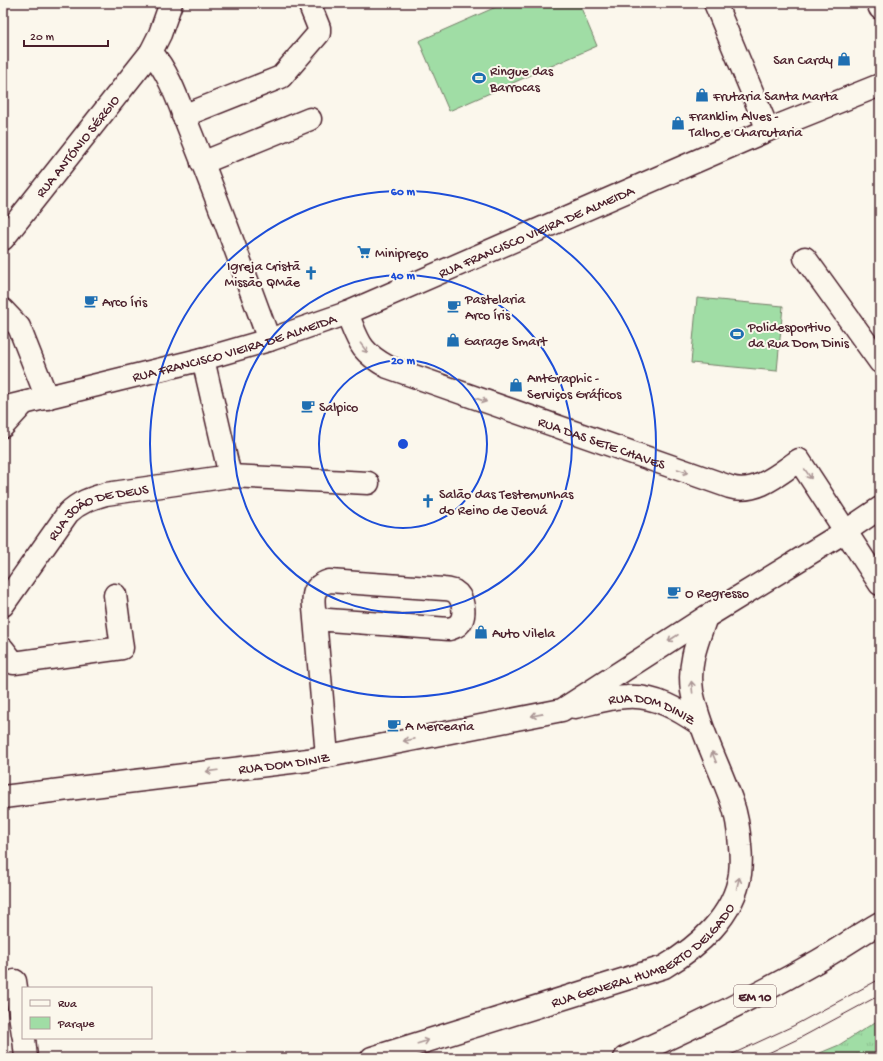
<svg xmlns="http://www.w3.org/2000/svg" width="883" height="1061" font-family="'Gochi Hand',sans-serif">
<defs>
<pattern id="grass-tufts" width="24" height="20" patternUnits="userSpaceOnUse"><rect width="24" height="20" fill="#a0dda5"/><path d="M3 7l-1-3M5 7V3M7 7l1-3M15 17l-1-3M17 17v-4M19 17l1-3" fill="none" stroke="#8bbd8e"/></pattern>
</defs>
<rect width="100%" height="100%" fill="#fbf7ec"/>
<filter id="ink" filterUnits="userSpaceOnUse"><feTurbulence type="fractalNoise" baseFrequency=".025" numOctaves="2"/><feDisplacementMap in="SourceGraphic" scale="8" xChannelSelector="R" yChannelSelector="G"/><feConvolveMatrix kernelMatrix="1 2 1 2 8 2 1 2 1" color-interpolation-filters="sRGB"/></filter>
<g filter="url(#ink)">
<!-- grass -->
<path fill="url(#grass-tufts)" stroke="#757e68" d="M880 1019V1058H808L839 1045Z"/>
<!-- park -->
<g fill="#a0dda5" stroke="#757e68">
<path d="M505 3H579L597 46 449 111 419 41Z"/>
<path d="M697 298 783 306 777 371 691 363Z"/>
</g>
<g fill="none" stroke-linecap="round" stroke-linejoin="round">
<!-- minor casing -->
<g stroke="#4a1f2b" stroke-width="25">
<g id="minor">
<path d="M715 3 768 130"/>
<path d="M878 3 880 8"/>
<path d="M151 52C171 75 180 107 192 136 219 203 244 272 269 340"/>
<path d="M183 116 281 77 319 33V28L309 3"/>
<path d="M202 163 310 119"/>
<path id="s1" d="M3 239 151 52 160 34 171 3"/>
<path d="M805 258 880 362"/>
<path d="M3 310 19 327 47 398"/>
<path id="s2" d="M347 313C359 342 359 351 388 367L730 487C756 495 779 474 799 460L880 584"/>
<path d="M203 359 230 476"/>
<path id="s3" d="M3 408 203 359 269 340 347 313 768 130 880 85"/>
<path d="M3 426 24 403"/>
<path id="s4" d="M3 605 68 513C79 502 92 498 106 494L230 476 368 483"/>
<path d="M315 619C314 601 308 588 329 581L444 589C447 589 451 590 454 591 464 597 467 617 458 625 456 627 452 628 449 629L315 619 327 756"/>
<path d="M3 649 14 663 122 648 115 595"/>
<path id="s5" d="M575 707C590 704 611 697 627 697 655 695 679 710 701 725"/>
<path id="s6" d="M3 797 308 760 562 710 706 617 846 531 880 508"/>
<path d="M15 981 23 1034"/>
<path d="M24 1038 26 1058"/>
<path id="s7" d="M372 1058 664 967C698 947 734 916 740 874 741 865 741 855 740 846 739 831 737 816 732 802 721 771 706 742 697 711 695 704 693 697 692 691 688 663 697 642 706 617"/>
</g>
</g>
<!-- primary casing -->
<g stroke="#4a1f2b" stroke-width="25">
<path id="primary" d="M625 1058C691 1029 755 997 818 961 839 949 859 935 880 923"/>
</g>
<!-- minor -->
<use href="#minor" stroke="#fbf7ec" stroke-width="22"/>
<!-- primary -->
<use href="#primary" stroke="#fbf7ec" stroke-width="22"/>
<!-- tram -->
<g stroke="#4a1f2b" stroke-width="1">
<path d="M724 1058 793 1026 880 979"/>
<path d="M758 1058 800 1038 880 995"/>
</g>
</g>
<!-- one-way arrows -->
<defs><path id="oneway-shaft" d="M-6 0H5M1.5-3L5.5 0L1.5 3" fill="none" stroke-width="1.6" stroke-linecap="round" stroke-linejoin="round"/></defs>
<g stroke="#ab9695">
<use href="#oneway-shaft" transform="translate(364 348) rotate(53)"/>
<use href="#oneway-shaft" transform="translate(481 400) rotate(19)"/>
<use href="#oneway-shaft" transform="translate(683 471) rotate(19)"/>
<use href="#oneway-shaft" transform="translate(808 474) rotate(56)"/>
<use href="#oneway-shaft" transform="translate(673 638) rotate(147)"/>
<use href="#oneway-shaft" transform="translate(692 687) rotate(-96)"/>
<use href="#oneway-shaft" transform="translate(537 715) rotate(169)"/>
<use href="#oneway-shaft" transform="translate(409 740) rotate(169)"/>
<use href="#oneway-shaft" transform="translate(714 757) rotate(-112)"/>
<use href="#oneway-shaft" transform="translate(212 771) rotate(173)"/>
<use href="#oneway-shaft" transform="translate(738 883) rotate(-76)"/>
<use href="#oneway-shaft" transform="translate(423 1042) rotate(-17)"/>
</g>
</g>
<!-- distance rings -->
<g fill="none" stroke="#1d4ed8" stroke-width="2">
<circle cx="403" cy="444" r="84"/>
<circle cx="403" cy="444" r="169"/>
<circle cx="403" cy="444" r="253"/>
</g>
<!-- icons -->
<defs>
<g id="shop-bare" transform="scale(1.08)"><path d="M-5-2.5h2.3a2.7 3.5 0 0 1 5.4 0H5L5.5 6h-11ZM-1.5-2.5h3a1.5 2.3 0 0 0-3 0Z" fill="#1f6fb2" stroke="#fbf7ec" stroke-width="2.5" paint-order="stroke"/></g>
<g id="stadium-bare" transform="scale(1.08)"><path d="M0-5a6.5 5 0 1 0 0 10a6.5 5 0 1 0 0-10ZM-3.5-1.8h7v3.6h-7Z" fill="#1f6fb2" stroke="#fbf7ec" stroke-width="2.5" paint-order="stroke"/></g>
<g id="supermarket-bare" transform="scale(1.08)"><path d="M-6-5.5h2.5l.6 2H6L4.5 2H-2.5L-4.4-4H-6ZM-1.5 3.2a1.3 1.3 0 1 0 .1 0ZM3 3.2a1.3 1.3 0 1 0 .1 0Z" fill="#1f6fb2" stroke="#fbf7ec" stroke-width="2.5" paint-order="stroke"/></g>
<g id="church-bare" transform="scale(1.08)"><path d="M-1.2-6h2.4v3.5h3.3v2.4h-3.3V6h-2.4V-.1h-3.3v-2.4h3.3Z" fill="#1f6fb2" stroke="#fbf7ec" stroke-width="2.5" paint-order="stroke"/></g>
<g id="cafe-bare" transform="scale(1.08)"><path d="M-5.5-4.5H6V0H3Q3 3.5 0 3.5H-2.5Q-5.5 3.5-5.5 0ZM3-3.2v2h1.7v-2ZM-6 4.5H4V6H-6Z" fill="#1f6fb2" stroke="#fbf7ec" stroke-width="2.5" paint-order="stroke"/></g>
</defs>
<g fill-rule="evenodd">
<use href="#shop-bare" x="844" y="59"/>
<use href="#stadium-bare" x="479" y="78"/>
<use href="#shop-bare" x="702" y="95"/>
<use href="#shop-bare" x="678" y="123"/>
<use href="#supermarket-bare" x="364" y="252"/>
<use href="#church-bare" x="311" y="273"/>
<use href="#cafe-bare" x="91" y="301"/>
<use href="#cafe-bare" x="454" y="306"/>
<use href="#stadium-bare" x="737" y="334"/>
<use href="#shop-bare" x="453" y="340"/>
<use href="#shop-bare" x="516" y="385"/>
<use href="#cafe-bare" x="308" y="406"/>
<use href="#church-bare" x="428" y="501"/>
<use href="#cafe-bare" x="674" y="592"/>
<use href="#shop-bare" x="481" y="632"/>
<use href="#cafe-bare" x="394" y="725"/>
</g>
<g text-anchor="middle" stroke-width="4" stroke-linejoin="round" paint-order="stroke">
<!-- shield labels -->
<rect fill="#fbf7ec" stroke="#7f6065" stroke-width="1" x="734" y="985" width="42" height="22" rx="3"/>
<g font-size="13" font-weight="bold" fill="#4a1f2b">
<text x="755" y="1001">EM 10</text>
</g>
<!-- poi labels -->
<g font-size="14" fill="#4a1f2b" stroke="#fbf7ec" text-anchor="start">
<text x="833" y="64" text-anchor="end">San Cardy</text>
<text x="490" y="75">Ringue das<tspan x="490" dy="16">Barrocas</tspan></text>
<text x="713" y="100">Frutaria Santa Marta</text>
<text x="689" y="120">Franklim Alves -<tspan x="689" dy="16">Talho e Charcutaria</tspan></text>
<text x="375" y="257">Minipreço</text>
<text x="300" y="270" text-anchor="end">Igreja Cristã<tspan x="300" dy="16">Missão QMãe</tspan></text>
<text x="465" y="303">Pastelaria<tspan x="465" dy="16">Arco Íris</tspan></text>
<text x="102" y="306">Arco Íris</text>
<text x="748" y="331">Polidesportivo<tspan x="748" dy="16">da Rua Dom Dinis</tspan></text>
<text x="464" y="345">Garage Smart</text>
<text x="527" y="382">AntGraphic -<tspan x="527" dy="16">Serviços Gráficos</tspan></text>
<text x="319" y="411">Salpico</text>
<text x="439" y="498">Salão das Testemunhas<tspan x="439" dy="16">do Reino de Jeová</tspan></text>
<text x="685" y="597">O Regresso</text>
<text x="492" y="637">Auto Vilela</text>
<text x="405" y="730">A Mercearia</text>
</g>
<!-- street labels -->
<g font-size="14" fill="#4a1f2b" stroke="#fbf7ec">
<text dy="5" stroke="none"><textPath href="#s1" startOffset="119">RUA ANTÓNIO SÉRGIO</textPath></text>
<text dy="5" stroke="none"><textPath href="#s3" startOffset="563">RUA FRANCISCO VIEIRA DE ALMEIDA</textPath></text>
<text dy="5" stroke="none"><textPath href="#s3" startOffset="239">RUA FRANCISCO VIEIRA DE ALMEIDA</textPath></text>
<text dy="5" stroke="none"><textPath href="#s2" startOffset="297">RUA DAS SETE CHAVES</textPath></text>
<text dy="5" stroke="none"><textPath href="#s4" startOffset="140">RUA JOÃO DE DEUS</textPath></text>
<text dy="5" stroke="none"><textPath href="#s5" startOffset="80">RUA DOM DINIZ</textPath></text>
<text dy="5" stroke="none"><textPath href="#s6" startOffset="283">RUA DOM DINIZ</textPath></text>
<text dy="5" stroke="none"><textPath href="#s7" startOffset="293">RUA GENERAL HUMBERTO DELGADO</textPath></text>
</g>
</g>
<circle cx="403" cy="444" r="6" fill="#1d4ed8" stroke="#fbf7ec" stroke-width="2"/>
<g font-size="12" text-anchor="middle" font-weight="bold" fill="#1d4ed8" stroke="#fbf7ec" stroke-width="4" stroke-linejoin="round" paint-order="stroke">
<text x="403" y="195">60 m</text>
<text x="403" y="279">40 m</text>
<text x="403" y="364">20 m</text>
</g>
<!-- margin -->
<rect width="883" height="1061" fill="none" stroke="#fbf7ec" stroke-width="16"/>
<rect x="8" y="8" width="867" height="1045" fill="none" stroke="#4a1f2b" stroke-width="1.5" filter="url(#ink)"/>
<!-- legend -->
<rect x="22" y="987" width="130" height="52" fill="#fbf7ec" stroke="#b4a19f"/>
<rect x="30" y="1000" width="20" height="6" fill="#fbf7ec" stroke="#b4a19f"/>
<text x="58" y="1007" font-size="12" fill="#4a1f2b">Rua</text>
<rect x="30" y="1017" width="20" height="12" fill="#a0dda5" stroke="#b4a19f"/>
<text x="58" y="1027" font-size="12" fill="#4a1f2b">Parque</text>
<!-- scale -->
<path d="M24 40v6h84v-6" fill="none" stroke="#4a1f2b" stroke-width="2"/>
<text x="30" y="40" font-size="12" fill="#4a1f2b" stroke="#fbf7ec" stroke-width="3" paint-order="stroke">20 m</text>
</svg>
